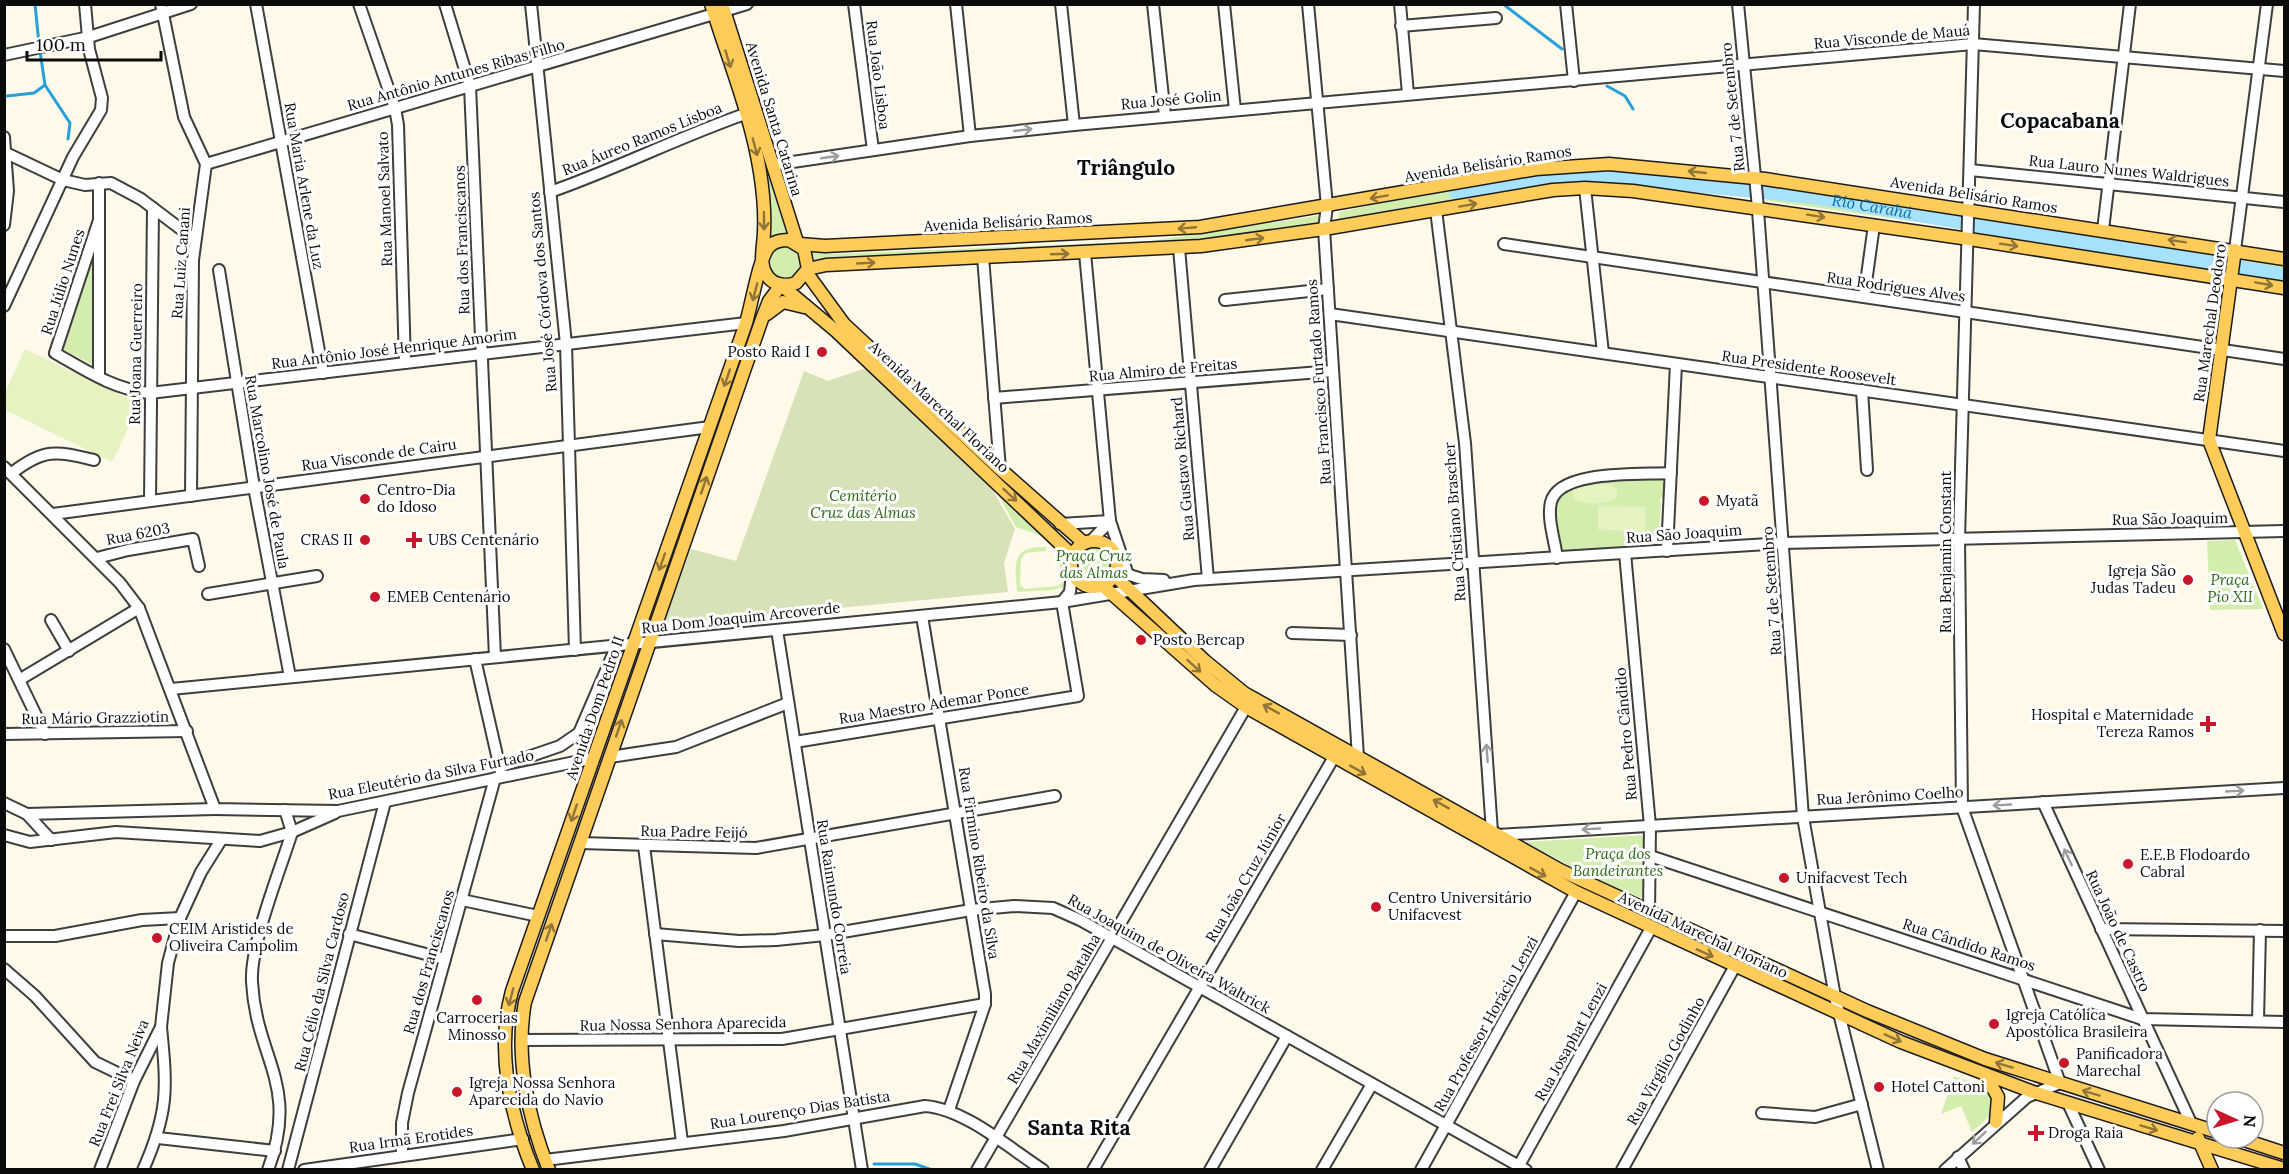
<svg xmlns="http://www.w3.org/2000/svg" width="2289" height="1174" font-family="Lora,serif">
<rect width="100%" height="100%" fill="#fff9e9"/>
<!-- green -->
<g fill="#d3edaf">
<path d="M761 148 792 235 768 244 770 191Z"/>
<path d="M1593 168 1750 182 1748 197 1604 184 1534 187 1338 219 1339 212C1424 194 1507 176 1593 168Z"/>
<path d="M1770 186 1961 213 1964 215 1962 228 1770 201 1766 187Z"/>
<path d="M1976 214 2234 253 2232 271 1977 234 1975 231Z"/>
<path d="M1323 215V225L1172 246 816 263 810 249 831 254 1151 241Z"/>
<circle cx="786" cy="262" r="16"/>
<path d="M2246 257 2284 264V281L2244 274Z"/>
<path d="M91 260 94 262 95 366 60 348Z"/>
<path d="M1664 479 1666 494 1660 499C1662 510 1660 517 1659 528L1664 532 1663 545 1561 552C1558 540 1552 523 1554 510 1560 475 1636 481 1664 479Z"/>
<path d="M991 482 1060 548 1062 567 1068 579 1067 586 1053 590 1017 592C1015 565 1010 546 1046 547V551L1026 553 1021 559 1020 585 1025 589 1058 586 1064 581C1059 571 1060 563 1057 552 1054 537 1029 532 1016 527Z"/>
<path d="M2235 540 2263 609 2210 610 2207 541Z"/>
<circle cx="1094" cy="565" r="17"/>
<path d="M640 654 528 978 518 1064 545 1169H541C519 1118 508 1053 518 998Z"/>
<path d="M1644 835 1643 896 1640 899 1634 900 1525 842Z"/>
<path d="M1954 1076 1990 1088 1996 1110 1972 1132 1961 1106 1941 1114Z"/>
</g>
<!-- cemetery -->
<path fill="#d8e2b8" d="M866 368 988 482 1015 529 1004 563 1008 592 670 624 665 618 691 549 736 561 804 371 828 381Z"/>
<!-- pitch -->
<g fill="#e5f3c1">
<path d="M25 349 140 404 112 462 5 410V393Z"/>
<path d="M1611 484 1617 490V496C1604 507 1588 504 1573 499V491L1577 487Z"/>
<path d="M1598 506 1645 507V531L1598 530Z"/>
</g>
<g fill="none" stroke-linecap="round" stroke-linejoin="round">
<!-- stream -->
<g stroke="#279fdb" stroke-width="3">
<path d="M35 4 39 44"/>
<path d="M1503 4 1562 49"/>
<path d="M40 51 45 85 70 123 68 139"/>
<path d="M1607 86 1625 96 1633 109"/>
<path d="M7 96 34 93 45 85"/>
<path d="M1669 175 1670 182"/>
<path d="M874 1164H915L932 1170"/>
</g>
<!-- river -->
<path stroke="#a7e2fc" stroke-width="16" id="s1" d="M1457 192 1579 176 1646 179 1813 196 2284 276"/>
<!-- minor casing -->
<g stroke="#3e3e3e" stroke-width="14">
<g id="minor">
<path d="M161 4 184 117 206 164 193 260 191 496"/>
<path d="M256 4 323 373"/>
<path d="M359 4 395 108 398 125 405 363"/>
<path d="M445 4 470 86 495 657"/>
<path d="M531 4 566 344 575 650"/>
<path d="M854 4 873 150"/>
<path d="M956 4 970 136"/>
<path d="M1061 4 1074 125"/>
<path d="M1153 4 1165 116"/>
<path d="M1224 4 1235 110"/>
<path d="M1308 4 1327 206 1324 229 1358 757"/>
<path d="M1400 4 1408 94"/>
<path d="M1566 4 1574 81"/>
<path d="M1738 4 1757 197 1803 817 1835 997 1878 1170"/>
<path d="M724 11 747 4"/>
<path d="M1401 26 1496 18"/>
<path d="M4 55 89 37 191 4"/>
<path d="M4 137 8 191 4 225"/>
<path d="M6 153 63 180 85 185 111 183 141 199 194 239"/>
<path d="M206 164 714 14"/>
<path d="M772 165 970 136 1074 125 1973 44 2284 71"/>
<path d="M1970 170 2284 202"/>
<path d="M1585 188 1603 353"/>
<path d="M550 192C616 169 679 137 745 114"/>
<path d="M1436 210 1465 443 1492 832"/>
<path d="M99 220 55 353C85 370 115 390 150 393L746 323"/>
<path d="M2103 230 2130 4"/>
<path d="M1504 244 2284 359"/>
<path d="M1179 248 1208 579"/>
<path d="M2235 250 2267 4"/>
<path d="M1085 253 1110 521 1128 575"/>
<path d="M983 257 1000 469"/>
<path d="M219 270 254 487 290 677"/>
<path d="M1864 297 1874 225"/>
<path d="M1225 300 1328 289"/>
<path d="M4 306 73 157 101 110 102 98 89 49 85 4"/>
<path d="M1330 314 2284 451"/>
<path d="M99 377V183"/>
<path d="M1862 390 1867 470"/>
<path d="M994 398 1333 371"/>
<path d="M4 467 120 583 139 608 215 809 338 811 594 758"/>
<path d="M12 473C44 448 56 451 94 460"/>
<path d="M150 501 153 208"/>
<path d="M53 514 710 427"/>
<path d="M1060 524 1110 521"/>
<path d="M1091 541 1110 521"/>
<path d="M1667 551 1676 364"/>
<path d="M1625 553 1650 826 1649 912"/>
<path d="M97 558 128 550 193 539 199 566"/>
<path d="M1557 558C1555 541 1547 519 1551 502 1559 469 1643 475 1671 473"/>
<path d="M1123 573 1142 579 1164 580"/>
<path d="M208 594 317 576"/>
<path d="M1062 602 1070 592 1072 574"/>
<path d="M922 616 985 994V1004L949 1110"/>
<path d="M51 620 69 651"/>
<path d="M777 630 862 1170"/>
<path d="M1292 633 1351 635"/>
<path d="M4 649 45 734"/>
<path d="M475 659 501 773"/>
<path d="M19 680 139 608"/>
<path d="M171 689 1062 602 1194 580 1783 543 2284 531"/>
<path d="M4 734 187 731"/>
<path d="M795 742 1078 696 1062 602"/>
<path d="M610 757 676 747 788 703"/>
<path d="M499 767 560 746 579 733 617 645"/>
<path d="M2043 802 2191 1123"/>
<path d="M4 803 27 814 215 809"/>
<path d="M27 814 51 840"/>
<path d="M4 835 30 842 116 832 260 841 292 832 335 813"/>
<path d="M1497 835 2284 788"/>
<path d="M580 843 756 848 1055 796"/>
<path d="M644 846 682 1142"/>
<path d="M1650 856 2142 1019 2284 1022"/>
<path d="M462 900 538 916"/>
<path d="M2101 929 2284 931"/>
<path d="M349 934 445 959"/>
<path d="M655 934 739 941 776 940 825 935 971 910 1014 906 1053 908 1080 920 1526 1170"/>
<path d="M6 936H55L142 920 180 918"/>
<path d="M4 969 35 996 95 1062 134 1081"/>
<path d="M2258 1021 2260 930"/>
<path d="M521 1040 782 1039 985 1004"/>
<path d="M2068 1103 2099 1170"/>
<path d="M1762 1113 1815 1117 1862 1104"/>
<path d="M158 1138 275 1151"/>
<path d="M402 1156V1123L408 1093 495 778"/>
<path d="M1958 1157 1964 1170"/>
<path d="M545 1160 784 1131 925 1106C965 1109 1009 1148 1043 1170"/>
<path d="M1517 1169 1651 928"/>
<path d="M100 1170 134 1081 161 1027 168 963 180 918 201 872 221 840"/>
<path d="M143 1170C169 1112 167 1088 161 1027"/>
<path d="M268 1170C300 1084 256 1059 252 982 250 944 280 871 292 832L285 810"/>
<path d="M288 1170 385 802"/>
<path d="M304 1170 523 1139"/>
<path d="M977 1170 1246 707"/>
<path d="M1093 1170 1334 757"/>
<path d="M1210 1170 1287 1036"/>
<path d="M1322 1170 1372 1084"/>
<path d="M1421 1170 1576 892"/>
<path d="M1622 1170 1735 966"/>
<path d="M1945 1170 2027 1097 2060 1083 1962 807 1959 539 1974 4"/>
</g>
</g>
<!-- major casing -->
<g stroke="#1c1c1c" stroke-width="15">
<g id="major">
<path d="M722 4 797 242"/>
<path d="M800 244 825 246 1200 227 1536 169 1609 164 1765 179 2284 259"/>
<path d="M2235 250 2209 440 2284 634"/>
<path d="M808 269 826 265 1201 246 1324 229 1553 190 1585 188 1633 191 1969 239 2284 288"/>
<path d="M806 272 844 324 1000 469 1084 543"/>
<path d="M767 314 783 302 804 307"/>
<circle cx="1094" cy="564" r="23"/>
<path d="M1114 575 1205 661 1244 693 1560 870 1867 1011 1985 1059 2217 1132"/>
<path d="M1103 586 1215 685 1246 707 1576 892 1901 1042 2033 1092 2284 1169"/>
<path d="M1986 1076 1998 1097 1996 1122"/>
<path d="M2198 1138 2212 1170"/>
<path d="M2238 1138 2284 1153"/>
<path d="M533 1170C510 1114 496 1049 512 991L746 323C751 307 759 259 768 248 773 241 781 240 789 240L804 249 808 269 796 283C784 287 771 285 765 272 759 261 764 244 764 231 765 212 763 191 760 172 751 115 728 59 711 4"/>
<path d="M549 1170C528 1118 515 1057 525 1002L762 319 769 301 781 285 836 331 1072 555"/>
</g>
</g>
<!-- minor -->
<use href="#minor" stroke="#fff" stroke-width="10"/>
<!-- major -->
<use href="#major" stroke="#ffcb59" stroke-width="12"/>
</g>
<!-- one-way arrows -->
<defs><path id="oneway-shaft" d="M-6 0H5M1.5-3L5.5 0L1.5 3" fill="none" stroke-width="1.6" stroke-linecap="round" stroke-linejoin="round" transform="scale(1.5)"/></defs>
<g stroke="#917536">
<use href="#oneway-shaft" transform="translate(728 59) rotate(73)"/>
<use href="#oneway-shaft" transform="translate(755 147) rotate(75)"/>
<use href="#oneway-shaft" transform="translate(1697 172) rotate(-174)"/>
<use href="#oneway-shaft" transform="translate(1379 197) rotate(170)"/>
<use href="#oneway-shaft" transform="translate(1468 205) rotate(-10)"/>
<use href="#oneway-shaft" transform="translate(1816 216) rotate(9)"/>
<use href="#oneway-shaft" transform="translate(764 221) rotate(89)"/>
<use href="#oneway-shaft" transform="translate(1187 228) rotate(175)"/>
<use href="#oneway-shaft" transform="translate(1255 239) rotate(-8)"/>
<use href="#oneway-shaft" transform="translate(2177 241) rotate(-171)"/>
<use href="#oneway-shaft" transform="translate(2009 245) rotate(9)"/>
<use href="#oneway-shaft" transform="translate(1060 254) rotate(-2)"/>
<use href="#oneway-shaft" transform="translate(866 263) rotate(-3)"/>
<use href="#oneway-shaft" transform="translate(2264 284) rotate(10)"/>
<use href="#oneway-shaft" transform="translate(755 292) rotate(105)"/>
<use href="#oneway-shaft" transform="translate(727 378) rotate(109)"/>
<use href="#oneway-shaft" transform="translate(704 485) rotate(-71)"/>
<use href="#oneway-shaft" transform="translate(1010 495) rotate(43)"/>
<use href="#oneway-shaft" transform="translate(662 562) rotate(109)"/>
<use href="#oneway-shaft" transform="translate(1194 666) rotate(42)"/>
<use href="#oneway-shaft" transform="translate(1271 709) rotate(-151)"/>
<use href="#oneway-shaft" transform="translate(619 728) rotate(-71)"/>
<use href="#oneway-shaft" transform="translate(1358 770) rotate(29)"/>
<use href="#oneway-shaft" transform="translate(1441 804) rotate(-151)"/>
<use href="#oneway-shaft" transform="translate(574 813) rotate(109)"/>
<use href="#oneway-shaft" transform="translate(1538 872) rotate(29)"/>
<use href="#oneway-shaft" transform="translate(549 932) rotate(-71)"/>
<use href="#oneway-shaft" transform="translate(1705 953) rotate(24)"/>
<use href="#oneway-shaft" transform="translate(511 997) rotate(105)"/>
<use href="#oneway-shaft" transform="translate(1893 1038) rotate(24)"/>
<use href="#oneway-shaft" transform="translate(2004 1065) rotate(-163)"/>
<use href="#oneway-shaft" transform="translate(2091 1093) rotate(-163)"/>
<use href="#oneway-shaft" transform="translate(2149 1128) rotate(17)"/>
</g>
<g stroke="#9d9d9d">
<use href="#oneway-shaft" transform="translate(1023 130) rotate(-6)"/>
<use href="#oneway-shaft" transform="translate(830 157) rotate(-8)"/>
<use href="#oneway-shaft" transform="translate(1487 753) rotate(-94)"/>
<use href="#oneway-shaft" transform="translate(2235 791) rotate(-3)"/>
<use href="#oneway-shaft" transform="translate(2002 805) rotate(177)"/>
<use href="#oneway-shaft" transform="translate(1591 829) rotate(177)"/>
<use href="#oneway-shaft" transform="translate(2068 857) rotate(-115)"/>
<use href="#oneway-shaft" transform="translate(1979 1138) rotate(137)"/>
</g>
<!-- markers -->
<g fill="#c8162b" stroke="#fff" stroke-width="2">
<circle cx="822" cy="352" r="6"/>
<circle cx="365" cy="499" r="6"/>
<circle cx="1704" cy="501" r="6"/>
<circle cx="365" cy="540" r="6"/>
<path d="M411 531h6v6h6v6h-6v6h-6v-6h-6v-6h6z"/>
<circle cx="2188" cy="580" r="6"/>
<circle cx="375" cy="597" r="6"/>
<circle cx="1141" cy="640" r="6"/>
<path d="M2205 715h6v6h6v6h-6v6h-6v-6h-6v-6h6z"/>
<circle cx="2128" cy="864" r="6"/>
<circle cx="1784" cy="878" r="6"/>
<circle cx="1376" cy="907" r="6"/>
<circle cx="157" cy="938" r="6"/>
<circle cx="477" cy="1000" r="6"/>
<circle cx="1994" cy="1024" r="6"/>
<circle cx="2064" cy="1063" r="6"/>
<circle cx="1879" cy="1087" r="6"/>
<circle cx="457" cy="1092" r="6"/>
<path d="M2033 1124h6v6h6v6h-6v6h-6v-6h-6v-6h6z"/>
</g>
<g text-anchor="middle" stroke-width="6" stroke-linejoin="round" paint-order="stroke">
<!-- street labels -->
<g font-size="15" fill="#0b0b0b" stroke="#fff">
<text transform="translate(1892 37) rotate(-5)" y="5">Rua Visconde de Mauá</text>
<text transform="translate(456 75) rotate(-16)" y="5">Rua Antônio Antunes Ribas Filho</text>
<text transform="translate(878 75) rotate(83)" y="5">Rua João Lisboa</text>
<text transform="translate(1171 100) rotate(-5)" y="5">Rua José Golin</text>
<text transform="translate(1733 107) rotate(-96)" y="5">Rua 7 de Setembro</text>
<text transform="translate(774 119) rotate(73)" y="5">Avenida Santa Catarina</text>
<text transform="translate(642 139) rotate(-22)" y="5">Rua Áureo Ramos Lisboa</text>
<text transform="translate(1488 164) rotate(-9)" y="5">Avenida Belisário Ramos</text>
<text transform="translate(2129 171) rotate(6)" y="5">Rua Lauro Nunes Waldrigues</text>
<text transform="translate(304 186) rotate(80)" y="5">Rua Maria Arlene da Luz</text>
<text transform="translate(1974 195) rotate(9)" y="5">Avenida Belisário Ramos</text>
<text transform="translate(385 199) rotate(-92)" y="5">Rua Manoel Salvato</text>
<text transform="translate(1008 222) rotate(-3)" y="5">Avenida Belisário Ramos</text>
<text transform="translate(462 240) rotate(-92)" y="5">Rua dos Franciscanos</text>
<text transform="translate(181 263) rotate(-86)" y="5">Rua Luiz Canani</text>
<text transform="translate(63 282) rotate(-72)" y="5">Rua Júlio Nunes</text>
<text transform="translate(1896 287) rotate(8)" y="5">Rua Rodrigues Alves</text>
<text transform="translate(543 292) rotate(-95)" y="5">Rua José Córdova dos Santos</text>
<text transform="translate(2210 323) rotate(-82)" y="5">Rua Marechal Deodoro</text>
<text transform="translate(394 349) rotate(-7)" y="5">Rua Antônio José Henrique Amorim</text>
<text transform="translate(136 354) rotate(-89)" y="5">Rua Joana Guerreiro</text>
<text transform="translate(1809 368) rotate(8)" y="5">Rua Presidente Roosevelt</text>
<text transform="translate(1163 370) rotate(-5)" y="5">Rua Almiro de Freitas</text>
<text transform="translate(1319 382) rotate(-94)" y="5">Rua Francisco Furtado Ramos</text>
<text transform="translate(939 407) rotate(43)" y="5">Avenida Marechal Floriano</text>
<text transform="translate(379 455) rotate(-8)" y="5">Rua Visconde de Cairu</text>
<text transform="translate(1183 469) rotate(-95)" y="5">Rua Gustavo Richard</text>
<text transform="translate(267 472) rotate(80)" y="5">Rua Marcolino José de Paula</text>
<text transform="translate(2170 519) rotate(-1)" y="5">Rua São Joaquim</text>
<text transform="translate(1455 522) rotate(-94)" y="5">Rua Cristiano Brascher</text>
<text transform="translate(138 534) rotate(-11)" y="5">Rua 6203</text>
<text transform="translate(1684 534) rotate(-4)" y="5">Rua São Joaquim</text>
<text transform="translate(1946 552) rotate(-90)" y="5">Rua Benjamin Constant</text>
<text transform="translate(1772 591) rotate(-94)" y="5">Rua 7 de Setembro</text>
<text transform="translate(741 618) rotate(-6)" y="5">Rua Dom Joaquim Arcoverde</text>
<text transform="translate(934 704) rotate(-9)" y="5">Rua Maestro Ademar Ponce</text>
<text transform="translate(595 708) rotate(-71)" y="5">Avenida Dom Pedro II</text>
<text transform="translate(95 718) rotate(-1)" y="5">Rua Mário Grazziotin</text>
<text transform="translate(1626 734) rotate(-95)" y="5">Rua Pedro Cândido</text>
<text transform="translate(431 775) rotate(-11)" y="5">Rua Eleutério da Silva Furtado</text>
<text transform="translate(1890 796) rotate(-3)" y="5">Rua Jerônimo Coelho</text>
<text transform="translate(694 832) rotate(1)" y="5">Rua Padre Feijó</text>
<text transform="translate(979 863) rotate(81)" y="5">Rua Firmino Ribeiro da Silva</text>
<text transform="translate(1246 878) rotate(-60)" y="5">Rua João Cruz Júnior</text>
<text transform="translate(834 897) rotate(81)" y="5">Rua Raimundo Correia</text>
<text transform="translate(2118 931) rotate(65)" y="5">Rua João de Castro</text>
<text transform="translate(1703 935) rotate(25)" y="5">Avenida Marechal Floriano</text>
<text transform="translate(1969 945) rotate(18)" y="5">Rua Cândido Ramos</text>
<text transform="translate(1169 954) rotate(29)" y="5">Rua Joaquim de Oliveira Waltrick</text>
<text transform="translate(429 962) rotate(-74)" y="5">Rua dos Franciscanos</text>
<text transform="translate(322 982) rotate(-76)" y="5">Rua Célio da Silva Cardoso</text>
<text transform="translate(1054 1009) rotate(-60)" y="5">Rua Maximiliano Batalha</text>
<text transform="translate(683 1024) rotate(-1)" y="5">Rua Nossa Senhora Aparecida</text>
<text transform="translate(1486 1024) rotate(-61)" y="5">Rua Professor Horácio Lenzi</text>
<text transform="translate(1571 1042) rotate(-61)" y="5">Rua Josaphat Lenzi</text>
<text transform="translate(1666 1061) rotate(-61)" y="5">Rua Virgílio Godinho</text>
<text transform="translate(119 1083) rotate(-68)" y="5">Rua Frei Silva Neiva</text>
<text transform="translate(800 1110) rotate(-9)" y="5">Rua Lourenço Dias Batista</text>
<text transform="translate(411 1139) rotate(-8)" y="5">Rua Irmã Erotides</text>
</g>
<!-- poi labels -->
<g font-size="15" fill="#0b0b0b" stroke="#fff" text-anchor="start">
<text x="810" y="357" text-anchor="end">Posto Raid I</text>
<text x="377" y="495">Centro-Dia<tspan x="377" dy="17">do Idoso</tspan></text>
<text x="1716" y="506">Myatã</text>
<text x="353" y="545" text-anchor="end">CRAS II</text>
<text x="428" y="545">UBS Centenário</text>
<text x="2176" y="576" text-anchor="end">Igreja São<tspan x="2176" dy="17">Judas Tadeu</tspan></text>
<text x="387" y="602">EMEB Centenário</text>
<text x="1153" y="645">Posto Bercap</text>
<text x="2194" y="720" text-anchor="end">Hospital e Maternidade<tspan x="2194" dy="17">Tereza Ramos</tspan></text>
<text x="2140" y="860">E.E.B Flodoardo<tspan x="2140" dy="17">Cabral</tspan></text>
<text x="1796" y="883">Unifacvest Tech</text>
<text x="1388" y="903">Centro Universitário<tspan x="1388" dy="17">Unifacvest</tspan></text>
<text x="169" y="934">CEIM Aristides de<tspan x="169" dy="17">Oliveira Campolim</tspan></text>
<text x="2006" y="1020">Igreja Católica<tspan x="2006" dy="17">Apostólica Brasileira</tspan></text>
<text x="477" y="1023" text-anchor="middle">Carrocerias<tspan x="477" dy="17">Minosso</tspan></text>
<text x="2076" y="1059">Panificadora<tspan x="2076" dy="17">Marechal</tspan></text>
<text x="469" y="1088">Igreja Nossa Senhora<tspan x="469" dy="17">Aparecida do Navio</tspan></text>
<text x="1891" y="1092">Hotel Cattoni</text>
<text x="2048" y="1138">Droga Raia</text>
</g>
<!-- park labels -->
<g font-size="15" font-style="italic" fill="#2c6816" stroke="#fff">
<text x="863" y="501">Cemitério<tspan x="863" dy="17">Cruz das Almas</tspan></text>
<text x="1094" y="561">Praça Cruz<tspan x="1094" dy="17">das Almas</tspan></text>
<text x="2230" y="585">Praça<tspan x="2230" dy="17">Pio XII</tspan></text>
<text x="1618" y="859">Praça dos<tspan x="1618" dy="17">Bandeirantes</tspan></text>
</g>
<!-- water labels -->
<g font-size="16" font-style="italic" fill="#096da8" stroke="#fff">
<text dy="6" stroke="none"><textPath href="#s1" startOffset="418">Rio Carahá</textPath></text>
</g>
<!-- district labels -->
<g font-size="21" font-weight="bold" fill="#0b0b0b" stroke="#fff">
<text x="2060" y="128">Copacabana</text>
<text x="1126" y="175">Triângulo</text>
<text x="1079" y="1135">Santa Rita</text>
</g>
</g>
<!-- border -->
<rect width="2289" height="1174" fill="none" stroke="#0b0b0b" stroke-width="12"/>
<!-- north arrow -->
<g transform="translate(2235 1120) rotate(94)"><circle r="28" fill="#ffffff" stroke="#9d9d9d" stroke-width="1.5"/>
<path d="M0-4.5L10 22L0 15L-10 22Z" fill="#c8162b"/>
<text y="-9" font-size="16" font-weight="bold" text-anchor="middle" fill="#0b0b0b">N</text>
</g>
<!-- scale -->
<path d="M27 51v9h134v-9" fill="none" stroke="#0b0b0b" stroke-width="3"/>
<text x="36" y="51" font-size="18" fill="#0b0b0b" stroke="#ffffff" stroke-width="4.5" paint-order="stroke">100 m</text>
</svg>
